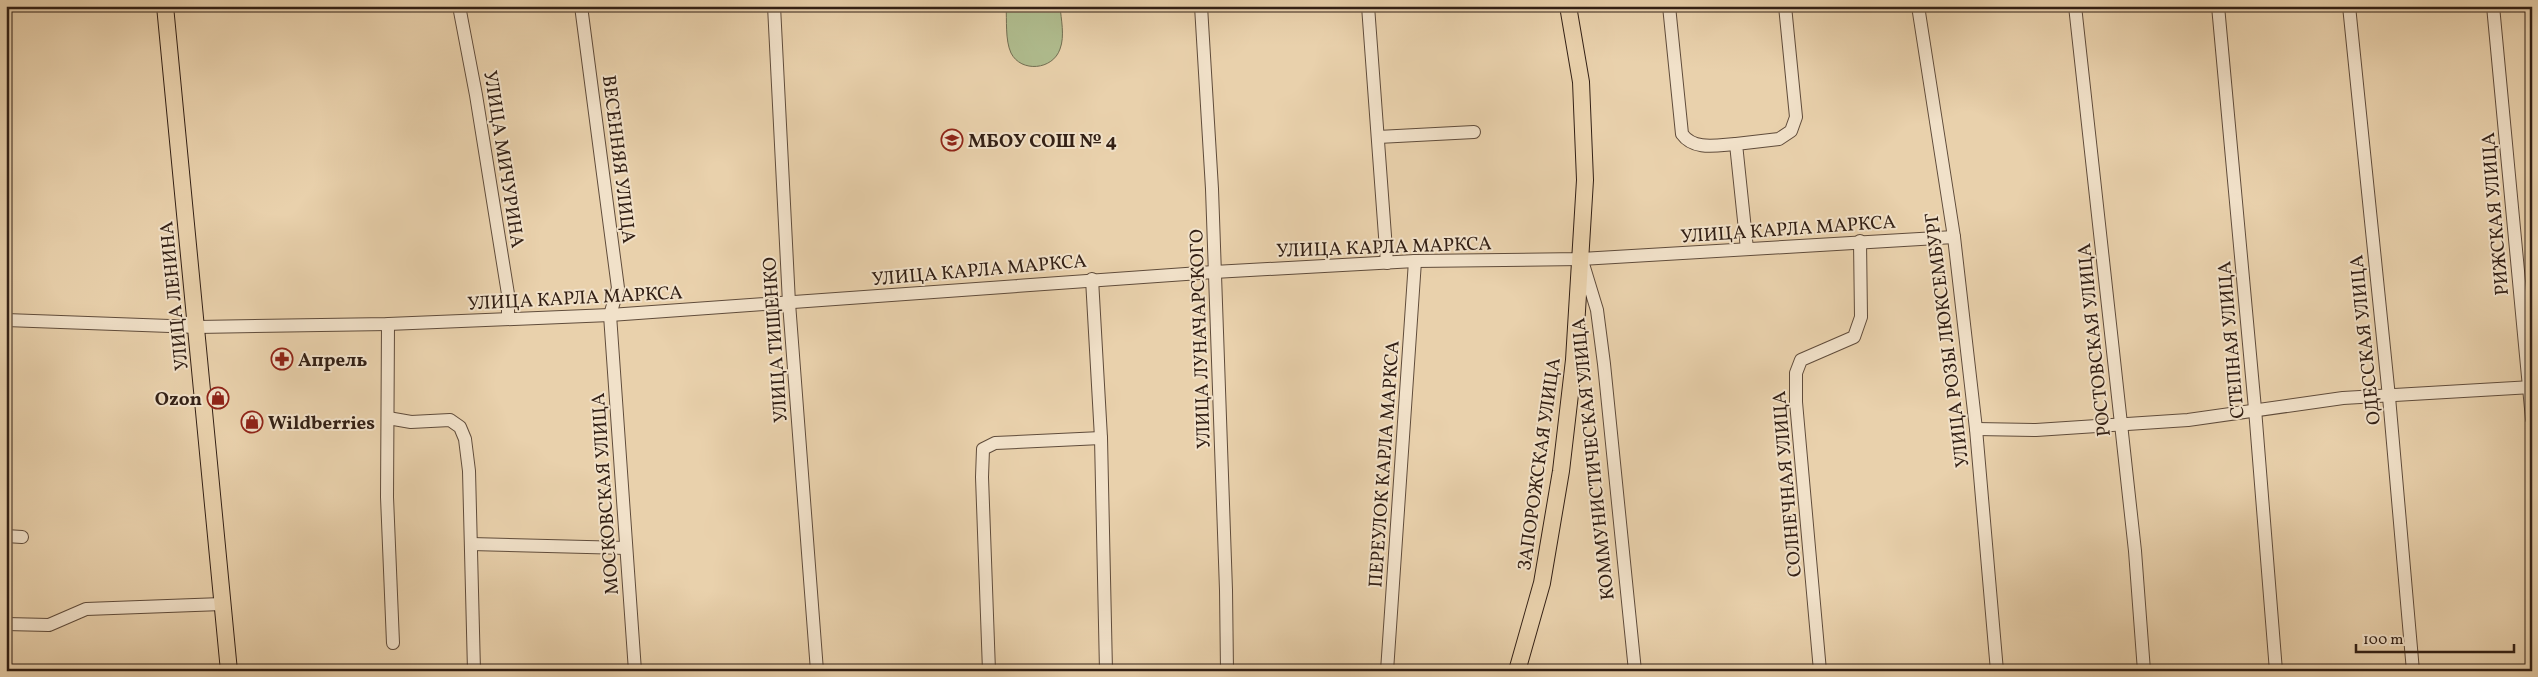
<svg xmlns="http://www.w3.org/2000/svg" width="2538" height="677" font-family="Vollkorn,serif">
<rect width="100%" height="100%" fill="#e9d1ac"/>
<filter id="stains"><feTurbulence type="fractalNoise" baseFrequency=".004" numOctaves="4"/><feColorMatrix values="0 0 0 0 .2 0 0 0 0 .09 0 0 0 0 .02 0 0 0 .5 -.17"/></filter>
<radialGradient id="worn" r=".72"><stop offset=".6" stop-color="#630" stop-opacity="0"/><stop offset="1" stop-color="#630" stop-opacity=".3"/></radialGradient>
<!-- pitch -->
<path fill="#b0bd8f" stroke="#726e52" d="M1006 6H1060C1061 19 1065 36 1060 49 1053 70 1021 73 1011 53 1005 40 1007 20 1006 6Z"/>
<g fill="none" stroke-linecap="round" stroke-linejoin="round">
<!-- minor casing -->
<g stroke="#604c3b" stroke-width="14">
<g id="minor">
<path d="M459 6 476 95 508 294V319"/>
<path d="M581 6 618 288 610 315 635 671"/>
<path d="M774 6 789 303 817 671"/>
<path d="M1201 6 1212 189 1226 590 1227 671"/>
<path d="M1368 6 1387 263"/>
<path d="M1669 6 1682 134C1694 151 1718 145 1736 144"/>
<path d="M1918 6 1954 237 1976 429 1997 671"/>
<path d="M2075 6 2135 551 2144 671"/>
<path d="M2218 6 2255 409 2276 671"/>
<path d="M2349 6 2389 397 2413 671"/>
<path d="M2493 6 2532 419"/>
<path d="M1378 137 1474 132"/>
<path d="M1747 249 1736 144 1779 139 1791 131 1796 117 1785 6"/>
<path d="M1583 264 1597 310 1604 364 1635 671"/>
<path d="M1092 279 1101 438 1106 671"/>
<path d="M6 320 197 327 388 324 610 315 1214 272 1415 261 1581 259 1954 237"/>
<path d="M388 324 387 497 393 643"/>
<path d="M388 418 411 422 450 420 460 427 465 439 469 471 474 671"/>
<path d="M1976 429 2036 430 2188 420 2343 398 2532 387"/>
<path d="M6 536 22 537"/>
<path d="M471 544 626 548"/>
<path d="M6 624 49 625 86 609 222 604"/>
<path d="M989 671 982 477 983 449 995 443 1101 438"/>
<path d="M1387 671 1415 261"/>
<path d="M1820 671 1796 402V373L1801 360 1854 337 1861 317 1860 241"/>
</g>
</g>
<!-- major casing -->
<g stroke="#332015" stroke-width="18">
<g id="major">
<path d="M165 6 229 671"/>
<path d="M1517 671 1542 583 1561 471 1574 360 1585 180 1581 82 1568 6"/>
</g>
</g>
<!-- minor -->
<use href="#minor" stroke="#f1e1c9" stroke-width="12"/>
<!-- major -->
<use href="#major" stroke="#e9d1ac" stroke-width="16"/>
</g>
<!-- icons -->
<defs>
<g id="school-ring" transform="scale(1.125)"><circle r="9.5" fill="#f1e1c9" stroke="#8f2418" stroke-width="1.5"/><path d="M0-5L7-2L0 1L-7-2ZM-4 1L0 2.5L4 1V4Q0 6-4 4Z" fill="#8f2418"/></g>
<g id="pharmacy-ring" transform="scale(1.125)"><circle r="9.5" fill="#f1e1c9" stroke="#8f2418" stroke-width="1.5"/><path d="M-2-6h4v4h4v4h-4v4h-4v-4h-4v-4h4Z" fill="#8f2418"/></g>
<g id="shop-ring" transform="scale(1.125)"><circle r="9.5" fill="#f1e1c9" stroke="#8f2418" stroke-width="1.5"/><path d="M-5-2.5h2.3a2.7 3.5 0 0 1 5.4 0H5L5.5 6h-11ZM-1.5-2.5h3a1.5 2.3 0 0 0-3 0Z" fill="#8f2418"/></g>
</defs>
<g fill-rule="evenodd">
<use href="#school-ring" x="952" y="140"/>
<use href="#pharmacy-ring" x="282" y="359"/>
<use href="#shop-ring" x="218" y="398"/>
<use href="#shop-ring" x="252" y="422"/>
</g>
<g text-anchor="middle" stroke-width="4" stroke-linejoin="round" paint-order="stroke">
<!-- poi labels -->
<g font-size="19" font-weight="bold" fill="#332015" stroke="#f1e1c9" text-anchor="start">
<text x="968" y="147">МБОУ СОШ № 4</text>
<text x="298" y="366">Апрель</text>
<text x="202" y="405" text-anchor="end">Ozon</text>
<text x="268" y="429">Wildberries</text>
</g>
<!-- street labels -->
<g font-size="19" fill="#332015" stroke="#f1e1c9">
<text transform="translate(505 159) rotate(81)" y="7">УЛИЦА МИЧУРИНА</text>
<text transform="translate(620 159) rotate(83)" y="7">ВЕСЕННЯЯ УЛИЦА</text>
<text transform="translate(2494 214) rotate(-95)" y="7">РИЖСКАЯ УЛИЦА</text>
<text transform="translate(1788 228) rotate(-4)" y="7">УЛИЦА КАРЛА МАРКСА</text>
<text transform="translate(1384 246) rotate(-2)" y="7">УЛИЦА КАРЛА МАРКСА</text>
<text transform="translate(979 269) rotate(-5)" y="7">УЛИЦА КАРЛА МАРКСА</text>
<text transform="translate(173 296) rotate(-96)" y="7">УЛИЦА ЛЕНИНА</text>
<text transform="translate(575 297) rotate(-3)" y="7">УЛИЦА КАРЛА МАРКСА</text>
<text transform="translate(1199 339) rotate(-92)" y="7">УЛИЦА ЛУНАЧАРСКОГО</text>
<text transform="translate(774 340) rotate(-94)" y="7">УЛИЦА ТИЩЕНКО</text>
<text transform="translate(1946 340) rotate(-97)" y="7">УЛИЦА РОЗЫ ЛЮКСЕМБУРГ</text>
<text transform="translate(2093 340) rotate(-96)" y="7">РОСТОВСКАЯ УЛИЦА</text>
<text transform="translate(2230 340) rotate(-95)" y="7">СТЕПНАЯ УЛИЦА</text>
<text transform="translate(2364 340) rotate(-96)" y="7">ОДЕССКАЯ УЛИЦА</text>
<text transform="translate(1592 459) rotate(-96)" y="7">КОММУНИСТИЧЕСКАЯ УЛИЦА</text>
<text transform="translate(1383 464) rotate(-86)" y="7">ПЕРЕУЛОК КАРЛА МАРКСА</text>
<text transform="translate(1538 464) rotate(-82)" y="7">ЗАПОРОЖСКАЯ УЛИЦА</text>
<text transform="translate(1786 484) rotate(-95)" y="7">СОЛНЕЧНАЯ УЛИЦА</text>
<text transform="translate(604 494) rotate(-94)" y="7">МОСКОВСКАЯ УЛИЦА</text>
</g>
</g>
<!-- margin -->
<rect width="2538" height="677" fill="none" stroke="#e9d1ac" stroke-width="25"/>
<rect x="8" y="8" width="2523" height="662" fill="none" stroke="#332015" stroke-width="2.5"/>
<rect x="12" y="12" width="2513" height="652" fill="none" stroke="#332015"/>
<!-- scale -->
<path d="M2356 644v8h158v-8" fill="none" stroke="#332015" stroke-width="2.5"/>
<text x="2363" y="644" font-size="15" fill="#332015" stroke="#f1e1c9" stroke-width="4" paint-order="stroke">100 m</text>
<rect width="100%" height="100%" filter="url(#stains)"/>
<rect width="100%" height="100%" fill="url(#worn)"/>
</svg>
